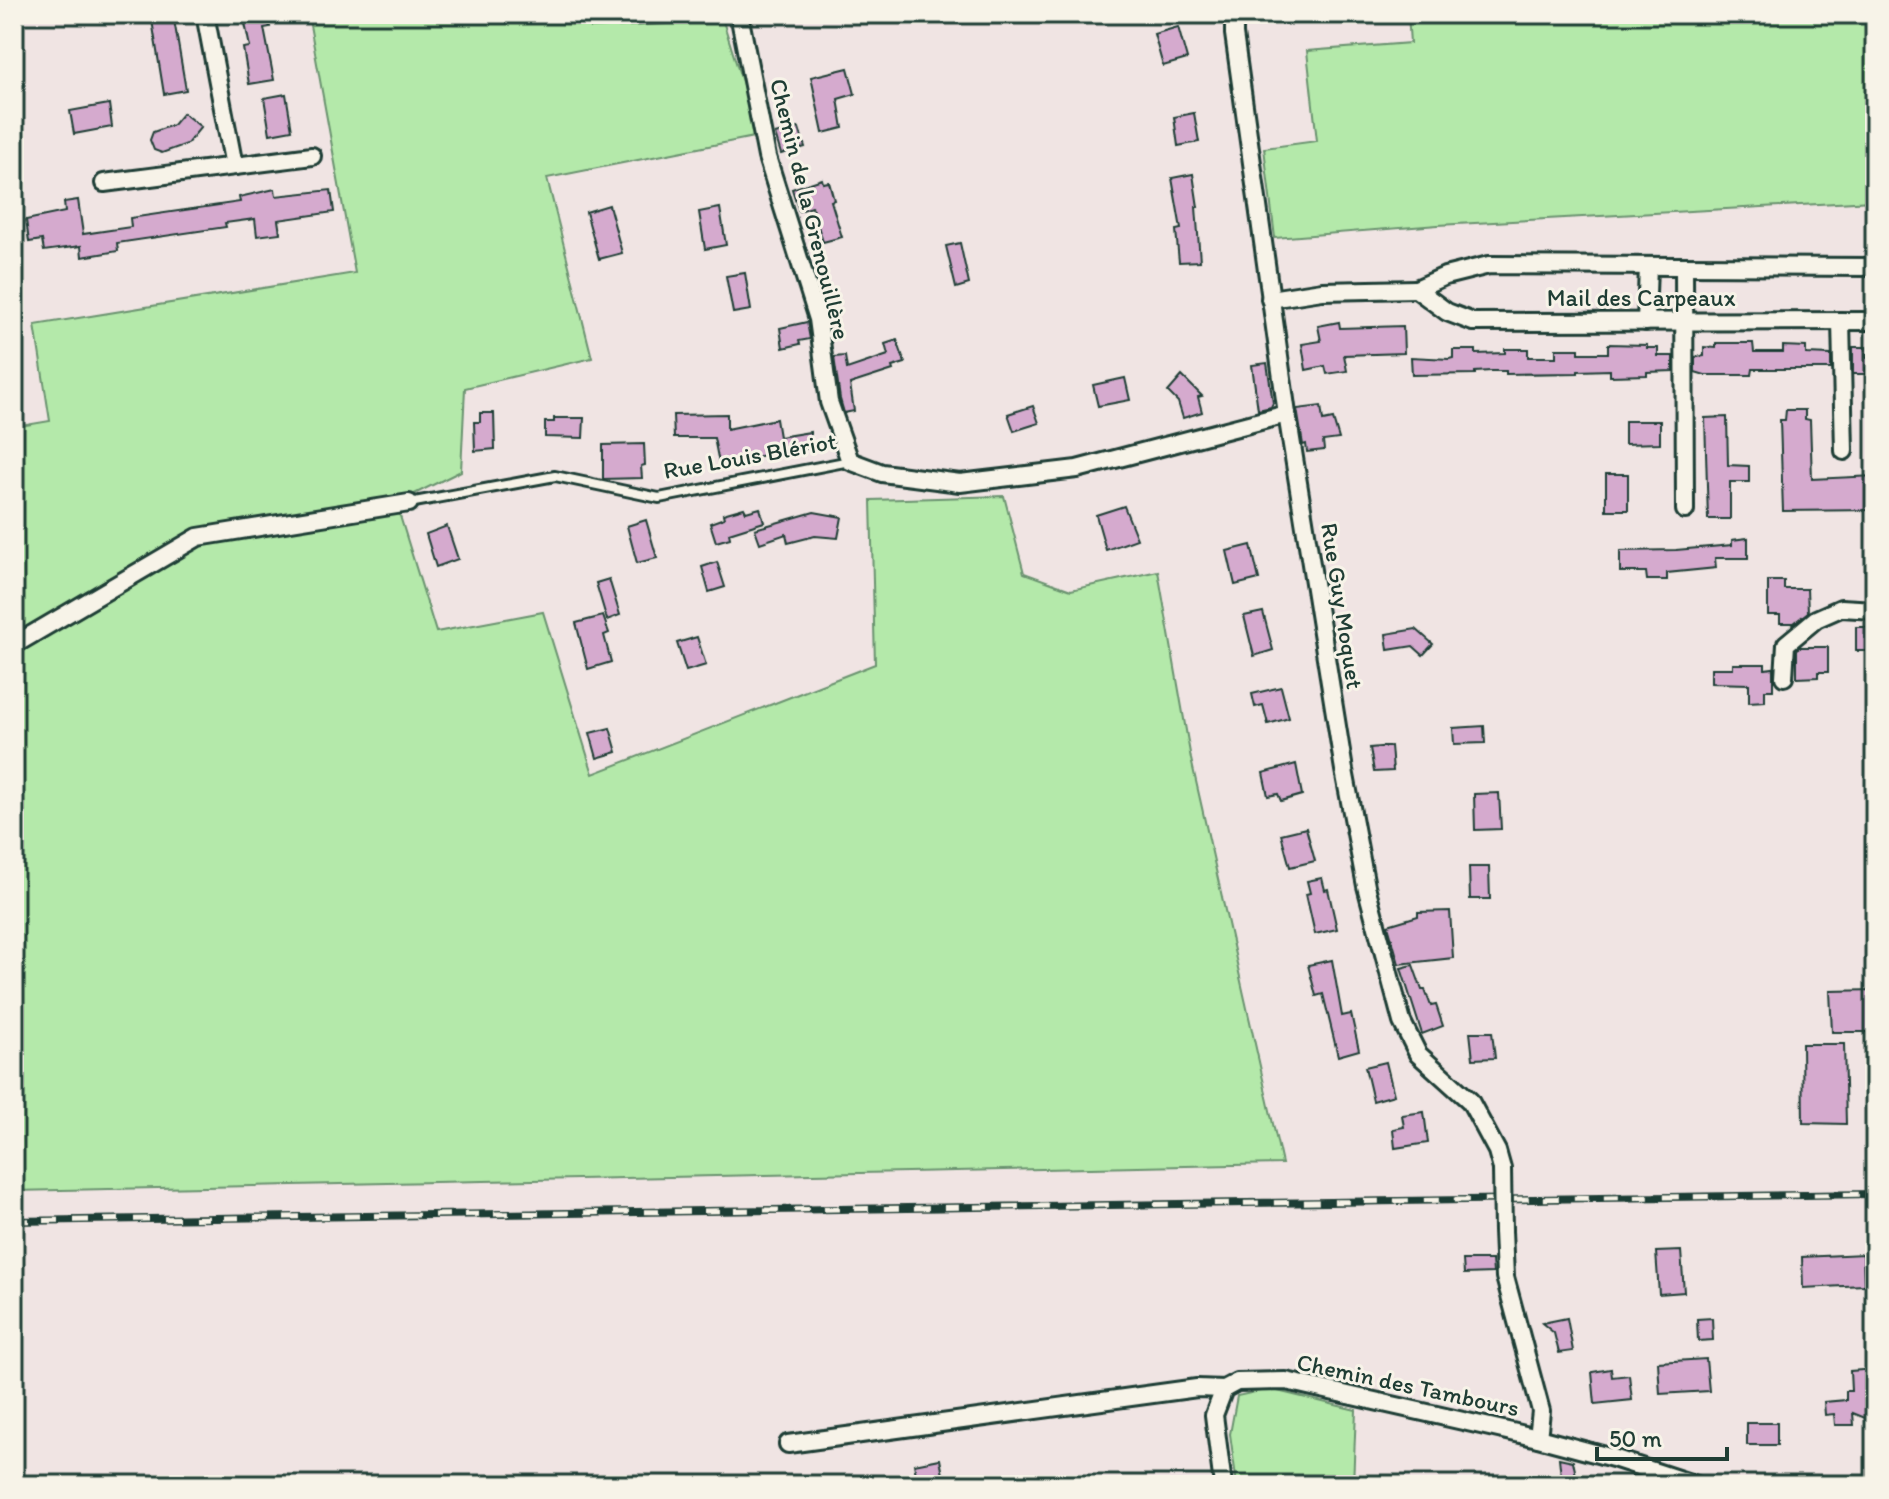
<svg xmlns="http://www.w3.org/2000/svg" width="1889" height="1499" font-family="Itim,sans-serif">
<rect width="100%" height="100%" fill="#f0e4e3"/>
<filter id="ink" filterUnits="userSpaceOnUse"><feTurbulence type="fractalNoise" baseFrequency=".0125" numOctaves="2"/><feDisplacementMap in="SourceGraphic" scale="16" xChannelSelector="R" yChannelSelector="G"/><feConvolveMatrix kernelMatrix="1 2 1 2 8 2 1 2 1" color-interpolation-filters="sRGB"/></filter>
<g filter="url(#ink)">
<!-- green -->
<g fill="#b4e9aa" stroke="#6a936f" stroke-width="2">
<path d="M308 14H588L591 28 723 21 759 136 547 178 592 358 465 388 461 471 396 503 436 632 543 612 593 774 875 664 871 500 1004 496 1024 573 1071 590 1158 571 1191 759 1282 1164 14 1191V427L50 421 35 325 355 273Z"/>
<path d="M1408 14H1874L1872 201 1438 225 1275 238 1264 148 1317 141 1307 51 1410 43Z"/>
<path d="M1269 1389 1356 1410 1353 1485H1237L1230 1434 1237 1396Z"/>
</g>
<!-- building -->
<g fill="#d5aace" stroke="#1f3d34" stroke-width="2">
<path d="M151 14H173L186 90 164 94Z"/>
<path d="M243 14H267L270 27 264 28 274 80 249 84 243 48 250 47Z"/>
<path d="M1178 27 1187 59 1163 66 1154 34Z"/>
<path d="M848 68 855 94 838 99 843 128 823 133 811 77Z"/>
<path d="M286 94 292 130 270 134 264 98Z"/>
<path d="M109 104 112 127 74 134 70 111Z"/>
<path d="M183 113 201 127 187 144 162 153 154 150 150 140 153 132 173 125Z"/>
<path d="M1194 113 1199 142 1178 146 1174 117Z"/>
<path d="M799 128 805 147 781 154 775 134Z"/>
<path d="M1193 174 1198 207H1196L1200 261 1179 262 1176 230 1181 229 1172 178Z"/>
<path d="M822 179 823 183 829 182 834 200 831 201 842 237 823 242 812 207 799 211 792 189Z"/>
<path d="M275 189 276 196 331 190 334 212 278 220 280 233 257 236 255 219 225 223 226 227 117 243 118 251 82 257 81 246 44 251 42 240 29 242 26 220 65 212 64 202 78 200 83 234 131 227 130 218 240 202 239 197Z"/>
<path d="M609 205 622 253 599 259 586 212Z"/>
<path d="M720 208 726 245 705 249 699 212Z"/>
<path d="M960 243 969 284 956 288 946 246Z"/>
<path d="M745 273 751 310 733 313 726 276Z"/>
<path d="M807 322 810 339 799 341 800 344 783 348 780 328Z"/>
<path d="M1339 322 1340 328 1403 326 1404 353 1344 355 1347 371 1327 374 1325 366 1306 370 1302 344 1321 341 1318 326Z"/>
<path d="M897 340 905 363 892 367 893 370 850 384 854 411 844 413 840 399 834 357 845 356 847 369 888 355 885 344Z"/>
<path d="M1716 343H1753L1754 352H1783V346L1806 347V354L1831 355V369H1753L1752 375H1705L1695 372V357L1704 356V347L1716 348Z"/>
<path d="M1608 344 1647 345V348H1658V356H1673V371L1647 372V375L1610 376V370L1578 371V373L1506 374V371H1491L1475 372V374L1412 375 1411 357 1449 359 1453 358V350H1476V354L1505 353V349H1528V357H1556V349H1579V353H1608Z"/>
<path d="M1853 347H1866V357L1873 358V368H1866L1867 374H1853Z"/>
<path d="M1267 363 1273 403 1271 407 1258 410 1252 365Z"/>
<path d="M1182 376 1202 396 1198 397 1202 412 1183 418 1178 402 1168 392Z"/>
<path d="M1125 378 1130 400 1098 406 1093 385Z"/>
<path d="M1033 406 1039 423 1014 431 1008 414Z"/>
<path d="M1321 406 1323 421 1333 419 1339 439 1323 441 1324 450 1307 452 1306 444 1303 445 1297 409Z"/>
<path d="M1786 410H1805V419L1810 420 1812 479 1875 476V510L1783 511 1780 420H1785Z"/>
<path d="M480 413H494L495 449 475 451 474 422H480Z"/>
<path d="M727 414V429L776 419 779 437 810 432V448L727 461 728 467 720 468 714 438H674L673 415Z"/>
<path d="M1727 417 1728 465 1749 466V482H1730V519H1708L1705 418Z"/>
<path d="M554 418H584L583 438 545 437V422H554Z"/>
<path d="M1625 421H1660V443L1625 444Z"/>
<path d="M644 444 645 465 641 466 642 478 603 479V445Z"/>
<rect x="1606" y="474" width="22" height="36"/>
<path d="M1124 506 1137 539 1106 550 1096 515Z"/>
<path d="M744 508 746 512 760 508 764 522 729 533 730 538 716 542 710 523 724 518 723 514Z"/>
<path d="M814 512 842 517 838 538 815 536 788 543 786 534 760 543 755 529Z"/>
<path d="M646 520 657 558 637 563 627 526Z"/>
<path d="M447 526 458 559 436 567 426 534Z"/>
<path d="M1748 538V558H1715L1716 568 1667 573V580H1647L1646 572H1620V551L1676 550 1732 545V540Z"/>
<path d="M1251 545 1259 579 1235 585 1227 551Z"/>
<path d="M717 562 725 587 709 592 702 567Z"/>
<path d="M609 579 620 615 607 620 596 583Z"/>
<path d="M1768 581H1784V589H1807L1808 612 1794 623H1780V615H1768Z"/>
<path d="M1263 612 1273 650 1254 656 1244 616Z"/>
<path d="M603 616 609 633 604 635 611 662 588 669 576 623Z"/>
<rect x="1856" y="627" width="19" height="24"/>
<path d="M1416 629 1433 644 1423 655 1413 646 1388 650 1386 634Z"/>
<path d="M697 637 706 665 686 671 677 643Z"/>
<path d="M1799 647H1828V672H1818V677L1797 678V650Z"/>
<path d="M1733 664H1765V669L1773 668V690H1765V701L1749 702V684L1711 683V668H1733Z"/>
<path d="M1281 687 1289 718 1268 724 1263 705 1255 707 1252 694Z"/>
<path d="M1484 726 1485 743 1454 744 1453 728Z"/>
<path d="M610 728 617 752 597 758 590 733Z"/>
<path d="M1391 746 1393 771 1374 772 1370 748Z"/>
<path d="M1296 764 1302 795 1281 801 1278 794 1268 796 1263 773Z"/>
<path d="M1499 793 1501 829 1475 830 1474 794Z"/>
<path d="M1306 828 1315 861 1290 867 1281 834Z"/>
<path d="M1469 867H1489L1490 899H1470Z"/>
<path d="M1322 878 1325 890 1328 889 1337 929 1315 934 1306 894 1310 893 1307 881Z"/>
<path d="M1450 911 1453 958 1399 964 1388 925 1418 916V912Z"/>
<path d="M1332 960 1342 1016 1351 1014 1359 1050 1338 1056 1323 994 1316 996 1308 965Z"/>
<path d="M1413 965 1422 990H1425L1431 1006 1436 1005 1443 1026 1422 1034 1401 968Z"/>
<path d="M1875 990V1032H1832L1830 991Z"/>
<path d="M1470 1032H1492L1495 1058 1473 1059Z"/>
<path d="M1802 1044H1844L1846 1124 1803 1123Z"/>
<path d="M1386 1062 1394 1095 1373 1101 1365 1067Z"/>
<path d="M1424 1112 1428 1143 1395 1148 1393 1129 1404 1127 1402 1115Z"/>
<path d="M1681 1251 1684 1292 1659 1294 1656 1252Z"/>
<path d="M1863 1254 1864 1285 1803 1288 1802 1257Z"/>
<path d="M1463 1260H1492L1493 1273 1464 1274Z"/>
<path d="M1567 1318 1573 1351 1559 1353 1554 1333 1542 1323Z"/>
<path d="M1712 1318 1713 1340 1698 1341 1697 1319Z"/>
<path d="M1706 1359 1709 1391 1660 1394 1658 1362Z"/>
<path d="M1611 1369 1612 1377 1629 1375 1632 1400 1595 1404 1592 1372Z"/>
<path d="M1875 1369V1422L1853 1413 1854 1425H1835L1834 1414 1825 1415 1824 1402 1846 1400V1391H1851L1850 1371Z"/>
<rect x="1747" y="1423" width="30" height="22"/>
<path d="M1559 1458 1573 1461 1578 1485H1562Z"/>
<path d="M940 1459 945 1485H918L914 1464Z"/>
</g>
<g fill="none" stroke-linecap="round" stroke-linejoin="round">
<!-- lane casing -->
<g stroke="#1f3d34" stroke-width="14">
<path id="lane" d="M409 503 555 476 659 498 850 461"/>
</g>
<!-- street casing -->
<g stroke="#1f3d34" stroke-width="22">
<g id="street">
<path d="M205 14 234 166"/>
<path d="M739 14 767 157 818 319 829 402 850 461 882 473 960 483 1077 469 1287 414"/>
<path d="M1234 14V34L1287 414 1344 770 1366 886 1402 1022 1418 1054 1470 1101 1497 1151 1502 1169"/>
<path d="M104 183 312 156"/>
<path d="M1684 266 1685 510"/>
<path d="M1875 267 1489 265 1445 276 1416 289 1447 312 1473 322 1875 321"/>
<path d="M1270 299 1322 291 1416 289"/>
<path d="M1841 321 1844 451"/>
<path d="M1646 322 1648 266"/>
<path d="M14 645 198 537 409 503"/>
<path d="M1784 677 1786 644 1816 619 1841 608 1875 610"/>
<path d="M1503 1231 1505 1277 1541 1411 1538 1438"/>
<path d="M788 1444 1197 1388 1224 1389"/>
<path d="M1223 1485 1214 1415 1224 1389 1237 1382 1286 1381 1538 1438 1613 1458 1696 1485"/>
</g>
</g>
<!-- lane -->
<use href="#lane" stroke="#f7f3e8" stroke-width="8"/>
<!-- street -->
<use href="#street" stroke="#f7f3e8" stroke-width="16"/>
<!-- rail casing -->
<g stroke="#1f3d34" stroke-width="8">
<path id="rail" d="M14 1221 1875 1194"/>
</g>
<!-- rail -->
<use href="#rail" stroke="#f7f3e8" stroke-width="5" stroke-dasharray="15" stroke-linecap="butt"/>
<!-- street-bridge casing -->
<g stroke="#1f3d34" stroke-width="22" stroke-linecap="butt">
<path id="street-bridge" d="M1502 1169 1503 1231"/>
</g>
<!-- street-bridge -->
<use href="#street-bridge" stroke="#f7f3e8" stroke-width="16"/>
</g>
</g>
<g text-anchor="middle" stroke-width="6" stroke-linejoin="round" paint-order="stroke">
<!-- street labels -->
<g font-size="24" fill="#1f3d34" stroke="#f7f3e8">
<text transform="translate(810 209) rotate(76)" y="8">Chemin de la Grenouillère</text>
<text x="1641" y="306">Mail des Carpeaux</text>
<text transform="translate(750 456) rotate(-10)" y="8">Rue Louis Blériot</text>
<text transform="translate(1342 606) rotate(81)" y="8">Rue Guy Moquet</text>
<text transform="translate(1408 1385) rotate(12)" y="8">Chemin des Tambours</text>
</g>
</g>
<!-- margin -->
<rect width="1889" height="1499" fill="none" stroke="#f7f3e8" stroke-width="48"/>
<rect x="24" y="24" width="1841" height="1451" fill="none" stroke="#1f3d34" stroke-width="3" filter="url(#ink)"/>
<!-- scale -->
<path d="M1597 1447v12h130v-12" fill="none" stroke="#1f3d34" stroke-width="4"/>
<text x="1609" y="1447" font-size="24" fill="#1f3d34" stroke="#f7f3e8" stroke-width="6" paint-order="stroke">50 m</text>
</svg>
